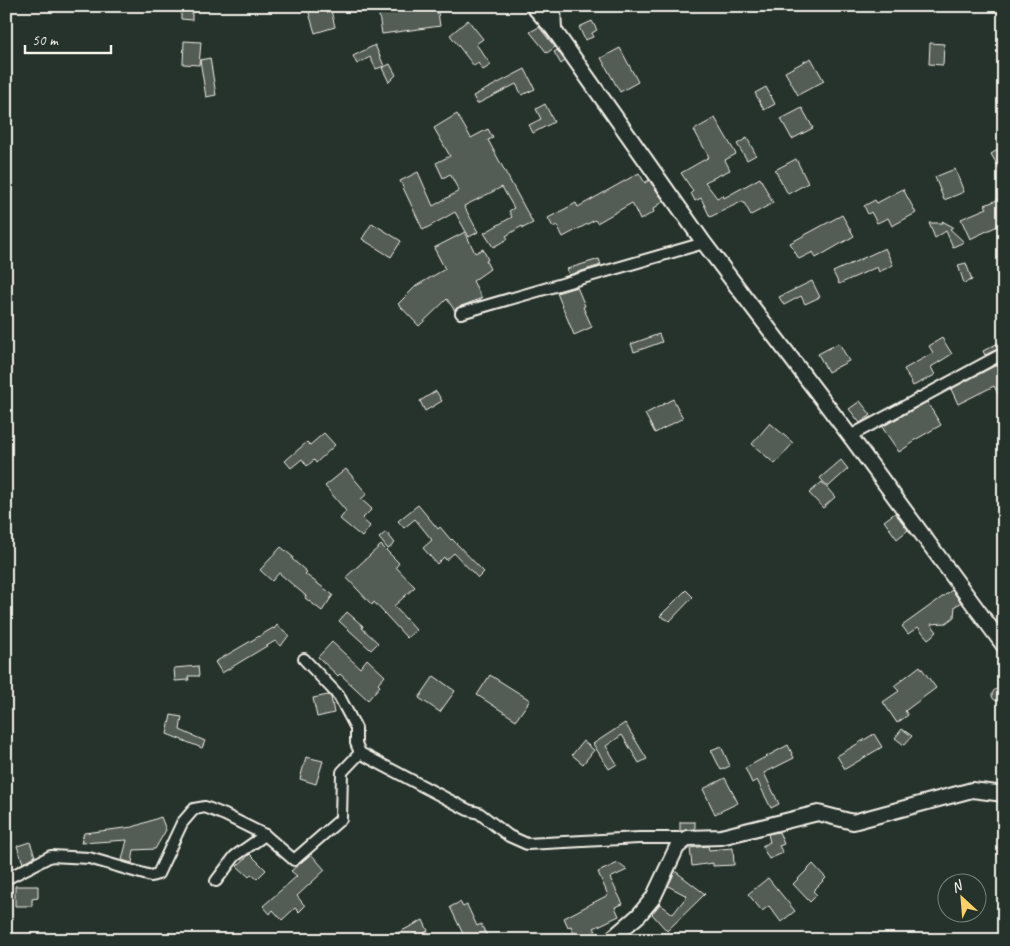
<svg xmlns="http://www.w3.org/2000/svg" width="1010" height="946" font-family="Caveat,sans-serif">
<rect width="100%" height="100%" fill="#26332d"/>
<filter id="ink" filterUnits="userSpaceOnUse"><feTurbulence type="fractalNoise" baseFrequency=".02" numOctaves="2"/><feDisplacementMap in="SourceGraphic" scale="10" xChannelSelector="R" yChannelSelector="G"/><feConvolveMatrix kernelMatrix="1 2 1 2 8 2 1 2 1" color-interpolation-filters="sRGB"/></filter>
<g filter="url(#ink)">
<!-- building -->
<g fill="#525c55" stroke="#f4f1e8">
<path d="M181 6H192V20L181 19Z"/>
<path d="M307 6H330L335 27 315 33Z"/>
<path d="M400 6 401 9 417 6H437L440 26 382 34 378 9Z"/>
<path d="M468 20 483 39 476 44 491 65 483 70 478 63 474 66 450 35Z"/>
<path d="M592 21 597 30 592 33 593 37 585 40 579 27Z"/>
<path d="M539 27 555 47 547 53 530 32Z"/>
<path d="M184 41 201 42 199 65 183 64Z"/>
<path d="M930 43 944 44 943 65 929 64Z"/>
<path d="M375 45 384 66 376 69 370 57 357 64 353 56Z"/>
<path d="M620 48 638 82 620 92 601 58Z"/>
<path d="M557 50 565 61 561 64 554 52Z"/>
<path d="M210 58 216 95 206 97 200 60Z"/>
<path d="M811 58 824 81 798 95 785 72Z"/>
<path d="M390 64 396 75 389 82 382 68Z"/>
<path d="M525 69 535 89 522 95 516 84 477 104 473 96Z"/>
<path d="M766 87 775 104 764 110 755 93Z"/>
<path d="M545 104 554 122 533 133 529 125 541 119 536 109Z"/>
<path d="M802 108 813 128 792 139 781 119Z"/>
<path d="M457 114 471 138 488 129 493 138 488 140 533 223 523 228 522 226 506 236 508 239 493 247 484 233 512 217 509 211 514 208 502 187 464 206 478 232 469 237 455 212 423 230 400 181 418 172 433 206 459 191 450 174 443 178 436 163 450 156 434 128Z"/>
<path d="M715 118 736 154 725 160 730 170 705 182 717 198 723 195 724 198 760 178 773 203 751 215 743 201 710 217 701 198 695 201 691 193 693 191 681 173 709 157 694 130Z"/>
<path d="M747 138 756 155 747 160 737 144Z"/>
<path d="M1004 146V176L991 154Z"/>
<path d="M796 159 808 183 788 194 775 170Z"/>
<path d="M955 169 964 192 944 200 935 177Z"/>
<path d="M639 173 645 183 649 180 664 201 653 209 654 212 640 220 632 203 597 223 595 220 563 237 557 225 553 227 548 218 576 203 578 207Z"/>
<path d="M903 189 916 213 892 226 888 218 877 223 871 212 868 214 864 206 875 200 877 203Z"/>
<path d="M1004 197V223L970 239 961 219 987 208 985 205Z"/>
<path d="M842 215 854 236 816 258 813 252 799 259 790 243Z"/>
<path d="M942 221 953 227 950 229 964 242 953 247 946 231 935 238 929 223H943Z"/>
<path d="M372 223 401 241 391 257 362 239Z"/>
<path d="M465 232 475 253 483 249 488 260 486 261 490 269 473 281 482 298 459 307 455 311 447 299 419 326 398 304 416 286 445 269 434 248Z"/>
<path d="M885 248 893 265 879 272 877 267 839 284 833 272Z"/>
<path d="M599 259 601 265 569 275 567 269Z"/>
<path d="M966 263 972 280 964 283 958 265Z"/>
<path d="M812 281 820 297 805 304 801 296 784 305 779 297Z"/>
<path d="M577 287 585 306 583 307 592 327 574 335 557 293Z"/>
<path d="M659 334 662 342 634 352 631 344Z"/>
<path d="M942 338 952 354 931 367 935 375 913 386 904 369 933 353 929 346Z"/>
<path d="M1004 340V346L985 355 983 351Z"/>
<path d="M839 343 849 361 828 372 818 354Z"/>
<path d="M1004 361V405L994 386 958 404 951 389Z"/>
<path d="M436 391 442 401 425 411 420 401Z"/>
<path d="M673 399 683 418 655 433 645 414Z"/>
<path d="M860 401 871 415 860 423 849 409Z"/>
<path d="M927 402 941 425 913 441 914 442 899 452 882 427Z"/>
<path d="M770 423 793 443 775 464 752 444Z"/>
<path d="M324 433 335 445 316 463 314 460 307 466 302 459 291 468 285 461 307 442 310 445Z"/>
<path d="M841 460 848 469 828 487 820 478Z"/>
<path d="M346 469 367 494 361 499 372 509 362 519 370 526 362 537 340 519 346 511 325 486Z"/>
<path d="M822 482 835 497 823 508 809 493Z"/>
<path d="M418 505 438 529 440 527 451 540 452 539 484 572 478 578 454 553 446 560 444 557 437 564 423 548 432 540 415 519 404 528 398 521Z"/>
<path d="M895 513 908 530 897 539 884 521Z"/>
<path d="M386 532 395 543 388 549 379 538Z"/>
<path d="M381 545 399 563 396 567 415 587 394 606 416 630 407 638 374 602 372 605 346 577Z"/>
<path d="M281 547 293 557 292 559 307 572 305 574 333 595 322 611 305 598 306 596 279 573 272 581 260 570Z"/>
<path d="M686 590 693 597 670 621 660 616Z"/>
<path d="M952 590 961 603 955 606 954 617 946 623 931 624 937 632 928 639 918 627 908 634 902 626Z"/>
<path d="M347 612 363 626 362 628 378 643 371 650 339 621Z"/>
<path d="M277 625 289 635 281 646 275 641 222 673 215 662 273 628 274 629Z"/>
<path d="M332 642 360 668 367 659 385 676 378 684 380 686 368 700 340 674 338 676 318 657Z"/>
<path d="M198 666 199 676H188L189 680 175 681 174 668Z"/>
<path d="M920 666 936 688 905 711 908 715 897 723 883 702 899 691 894 686Z"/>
<path d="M490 675 530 700 516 720 477 695Z"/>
<path d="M434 676 455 691 440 712 419 698Z"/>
<circle cx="998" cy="695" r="6"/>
<path d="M328 695 331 697 334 713 317 717 313 698Z"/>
<path d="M171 715 182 717 180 730 205 741 202 748 167 734Z"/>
<path d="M625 723 647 759 639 763 622 735 606 746 617 764 609 769 593 744Z"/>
<path d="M902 729 912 736 904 745 895 738Z"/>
<path d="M874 734 882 747 845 769 837 756Z"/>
<path d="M583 741 594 750 583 764 572 755Z"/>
<path d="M788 745 794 758 764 773 779 804 771 808 757 780 752 783 745 768Z"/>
<path d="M721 746 730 766 721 770 711 750Z"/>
<path d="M306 757 323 761 316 784 300 779Z"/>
<path d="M725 778 738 803 715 814 703 789Z"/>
<path d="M161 817 166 830 155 849 134 850 132 863 122 860 127 840 81 843 84 833 133 827Z"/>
<path d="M680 822H695V829L680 831Z"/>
<path d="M779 832 784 844 779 846 783 853 769 859 762 846 770 842 768 834Z"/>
<path d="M30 842 35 856 23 863 17 846Z"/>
<path d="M708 846 709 850 733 848 734 865 713 866V863L692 866 690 848Z"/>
<path d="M250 854 266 870 257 879 251 874 249 877 237 866Z"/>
<path d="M311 854 325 870 297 896 305 906 299 912 295 908 282 920 273 910 270 914 263 906 297 876 291 871Z"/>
<path d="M618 863 627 870 610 878 623 904 615 907 619 916 594 928 596 931 577 940 571 926 568 927 564 918 608 895 598 872Z"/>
<path d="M813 864 826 878 813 891 817 895 810 902 793 884Z"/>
<path d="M675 871 705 894 667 931 652 914 660 904 673 914 687 896 668 886Z"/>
<path d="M768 878 795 911 781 922 769 906 762 911 748 894Z"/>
<path d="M15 886H38V898L32 899V906H15Z"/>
<path d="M460 902 463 907 467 905 477 926 481 924 489 940H466L450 907Z"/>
<path d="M423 920 428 931 411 940H384Z"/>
</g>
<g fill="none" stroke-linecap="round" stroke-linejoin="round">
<!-- street casing -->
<g stroke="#f4f1e8" stroke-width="14">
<g id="street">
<path d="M461 313 704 243"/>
<path d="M850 436 1004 353"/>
<path d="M304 659 339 696 356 728V743L360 753 468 810 479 813 509 836 527 844 639 838H688"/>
<path d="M6 879 51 856 89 858 151 876 158 874 182 823 194 809 205 807 225 815 265 835 294 860 341 819 342 772 360 753"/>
<path d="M216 881 235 856 265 835"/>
</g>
</g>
<!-- secondary casing -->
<g stroke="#f4f1e8" stroke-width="18">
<g id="secondary">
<path d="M533 6 554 30 704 243 850 436 1004 646"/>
<path d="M553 6 554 30"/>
<path d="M610 940 639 915 653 898 677 847 688 838 721 837 818 813 853 822 972 790 1004 794"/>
</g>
</g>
<!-- street -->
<use href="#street" stroke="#26332d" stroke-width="10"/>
<!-- secondary -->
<use href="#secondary" stroke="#26332d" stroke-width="14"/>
</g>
</g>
<!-- margin -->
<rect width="1010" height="946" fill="none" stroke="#26332d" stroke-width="25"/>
<rect x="12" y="12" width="985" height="921" fill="none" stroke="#f4f1e8" stroke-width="2" filter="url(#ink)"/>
<!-- north arrow -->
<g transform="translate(962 898) rotate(334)"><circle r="24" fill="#26332d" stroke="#787f78"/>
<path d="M0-4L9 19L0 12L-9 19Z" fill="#ffd166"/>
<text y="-8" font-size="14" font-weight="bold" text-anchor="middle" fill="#f4f1e8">N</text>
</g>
<!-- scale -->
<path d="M25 45v8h86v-8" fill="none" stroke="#f4f1e8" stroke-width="2.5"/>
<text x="32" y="45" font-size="15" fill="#f4f1e8" stroke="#26332d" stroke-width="4" paint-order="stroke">50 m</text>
</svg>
